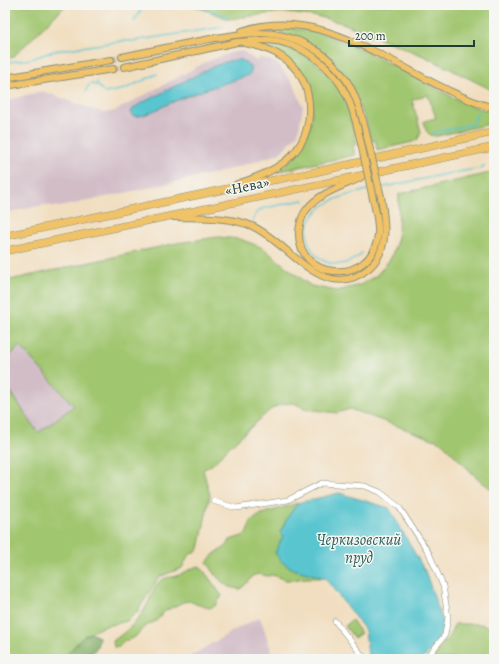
<svg xmlns="http://www.w3.org/2000/svg" width="499" height="664" font-family="Alegreya,serif">
<rect width="100%" height="100%" fill="#f6f6f2"/>
<filter id="ink" filterUnits="userSpaceOnUse"><feTurbulence type="fractalNoise" baseFrequency=".025" numOctaves="2"/><feDisplacementMap in="SourceGraphic" scale="8" xChannelSelector="R" yChannelSelector="G"/><feConvolveMatrix kernelMatrix="1 2 1 2 8 2 1 2 1" color-interpolation-filters="sRGB"/></filter>
<filter id="wash" filterUnits="userSpaceOnUse"><feTurbulence type="fractalNoise" baseFrequency=".012" numOctaves="4" result="noise"/><feDisplacementMap in="SourceGraphic" scale="16" xChannelSelector="R" yChannelSelector="G"/><feGaussianBlur stdDeviation="0.9" result="paint"/><feColorMatrix in="noise" values="0 0 0 0 0 0 0 0 0 0 0 0 0 0 0 0 0 1.4 0 .05"/><feComposite in="paint" operator="in"/></filter>
<g filter="url(#wash)">
<rect width="100%" height="100%" fill="#f1dec0"/>
<!-- industrial -->
<g fill="#d2bdc7">
<path d="M243 51 256 61 260 57 277 63 294 85 303 106 298 134 280 153 257 161 216 173 60 207 44 205 5 213V101L42 91 103 113 115 111 206 62 233 52Z"/>
<path d="M20 346 74 406 38 433 5 383V361Z"/>
<path d="M260 617 274 659H186L236 629Z"/>
</g>
<!-- green -->
<g fill="#a1c670" stroke="#608252">
<path d="M5 5H76L64 7 12 58 5 57Z"/>
<path d="M192 5H494V91L426 57 345 24 320 17 281 12 229 19Z"/>
<path d="M272 28C320 27 351 43 392 65 415 77 437 89 460 101L472 106 494 112V123L437 136C427 136 425 130 424 121L436 118 428 95 412 100 421 132 418 139 413 142 377 150 376 141 371 140 365 118 335 62 314 46 302 39 281 33 259 30Z"/>
<path d="M256 43C298 45 331 65 347 105 352 117 354 131 357 144L353 146 355 155 276 172C301 155 317 127 311 96 309 88 306 78 300 71 297 68 291 65 287 63 277 56 266 50 256 43Z"/>
<path d="M494 172V491L478 479 441 442 350 409 337 413 306 409 294 403 281 404 270 410 231 445 213 464 203 470 210 495 199 549 188 556 182 568 159 577 137 612 127 621 102 627 84 636 65 656V659H5V383L38 433 74 406 20 346 5 361V281L177 243 218 237 240 239 263 248 285 266 311 286 337 291 360 285 377 275 391 258 398 238 399 194Z"/>
<path d="M298 503 289 515 280 532 283 536 293 569 325 578H305L292 580H285L273 575 267 576 260 574 254 575 245 585 240 589C222 588 216 575 207 562 210 559 213 554 217 552 224 548 227 547 230 540L242 536 247 533 251 521 262 514Z"/>
<path d="M198 566 201 567 222 596 215 606 209 608 196 604 190 601 183 602 165 611 156 621 144 627 135 637 123 642 119 647H114L113 641C127 631 139 620 147 605 151 597 153 589 159 582 164 577 169 578 176 576 184 574 190 568 198 566Z"/>
<path d="M352 620 361 633 354 638 345 626Z"/>
<path d="M455 624H480L494 628V659H431L449 636Z"/>
</g>
<!-- forest -->
<path fill="#80ab62" stroke="#50744b" d="M91 633 99 637C99 646 93 655 85 658 80 661 71 659 65 659V656L84 636Z"/>
<!-- water -->
<g fill="#58c5cf" stroke="#3c8182">
<path d="M237 60H242L250 66 251 72 249 75C218 86 187 94 158 109 150 112 140 119 131 115L132 110 138 105 212 67 228 61Z"/>
<path d="M339 493 389 508 425 571 444 625 436 644 422 659H372L368 655 365 630 325 578 293 569 283 563 275 553 283 536 280 532 289 515 298 503Z"/>
</g>
<g fill="none" stroke-linecap="round" stroke-linejoin="round">
<!-- stream -->
<g stroke="#58c5cf" stroke-width="1.5">
<path d="M197 5 228 17"/>
<path d="M134 21 144 5"/>
<path d="M5 57 9 62 31 59 54 51 122 41H132L223 27"/>
<path d="M97 82V85L105 93 125 89 157 74"/>
<path d="M86 91 88 86 91 84 97 85"/>
<path d="M433 133 473 124 478 111"/>
<path d="M380 188 446 174 482 168 484 165"/>
<path d="M252 221 257 212 261 209 303 200 304 201"/>
<path d="M362 253C327 287 284 235 322 207 335 197 353 194 368 190"/>
<path d="M425 656 432 659"/>
</g>
</g>
</g>
<g filter="url(#ink)">
<g fill="none" stroke-linecap="round" stroke-linejoin="round">
<!-- major-tunnel -->
<g stroke="#c7bea4" stroke-width="6" stroke-dasharray="6 3" stroke-linecap="butt">
<path d="M111 60 122 57"/>
<path d="M113 69 124 67"/>
</g>
<!-- minor casing -->
<g stroke="#888e7a" stroke-width="6">
<g id="minor">
<path d="M213 501 236 508 288 500 322 483 365 486 380 492 399 507 429 553 443 586 448 617 445 635 426 659"/>
<path d="M335 621 365 659"/>
</g>
</g>
<!-- major casing -->
<g stroke="#888e7a" stroke-width="8">
<g id="major">
<path d="M242 31C332 0 413 87 494 108"/>
<path d="M122 57C146 52 170 47 194 42 216 38 238 33 260 33 294 33 329 52 347 81 358 99 363 120 368 141"/>
<path d="M124 67 237 42C247 41 257 40 268 40 301 42 333 66 347 96 354 110 357 127 361 143"/>
<path d="M5 78 111 60"/>
<path d="M5 86 113 69"/>
<path d="M360 178C343 186 319 193 307 209 302 215 300 223 299 231 296 281 372 287 378 235 379 223 376 211 373 199"/>
<path d="M237 184C256 178 278 170 291 156 302 145 308 130 309 115 312 73 283 49 244 43"/>
<path d="M174 217C200 218 227 216 252 226 289 242 324 306 369 268 390 249 385 222 381 197"/>
</g>
</g>
<!-- highway casing -->
<g stroke="#888e7a" stroke-width="8">
<g id="highway">
<path d="M5 236 226 189 311 173 494 132"/>
<path d="M5 251C168 216 331 183 494 147"/>
</g>
</g>
<!-- minor -->
<use href="#minor" stroke="#fff" stroke-width="5"/>
<!-- major -->
<use href="#major" stroke="#f1c369" stroke-width="6"/>
<!-- highway -->
<use href="#highway" stroke="#f1c369" stroke-width="7"/>
<!-- major-bridge casing -->
<g stroke="#888e7a" stroke-width="8" stroke-linecap="butt">
<g id="major-bridge">
<path d="M368 141 381 197"/>
<path d="M361 143 373 199"/>
</g>
</g>
<!-- major-bridge -->
<use href="#major-bridge" stroke="#f1c369" stroke-width="6"/>
</g>
</g>
<g text-anchor="middle" stroke-width="3" stroke-linejoin="round" paint-order="stroke">
<!-- street labels -->
<g font-size="15" fill="#1f3d34" stroke="#f6f6f2">
<text transform="translate(247 186) rotate(-12)" y="5">«Нева»</text>
</g>
<!-- water labels -->
<g font-size="16" font-style="italic" fill="#2d5f5b" stroke="#f6f6f2">
<text x="359" y="545">Черкизовский<tspan x="359" dy="18">пруд</tspan></text>
</g>
</g>
<!-- margin -->
<rect width="499" height="664" fill="none" stroke="#f6f6f2" stroke-width="20"/>
<!-- scale -->
<path d="M349 40v6h125v-6" fill="none" stroke="#1f3d34" stroke-width="2"/>
<text x="355" y="40" font-size="12" fill="#1f3d34" stroke="#f6f6f2" stroke-width="3" paint-order="stroke">200 m</text>
</svg>
